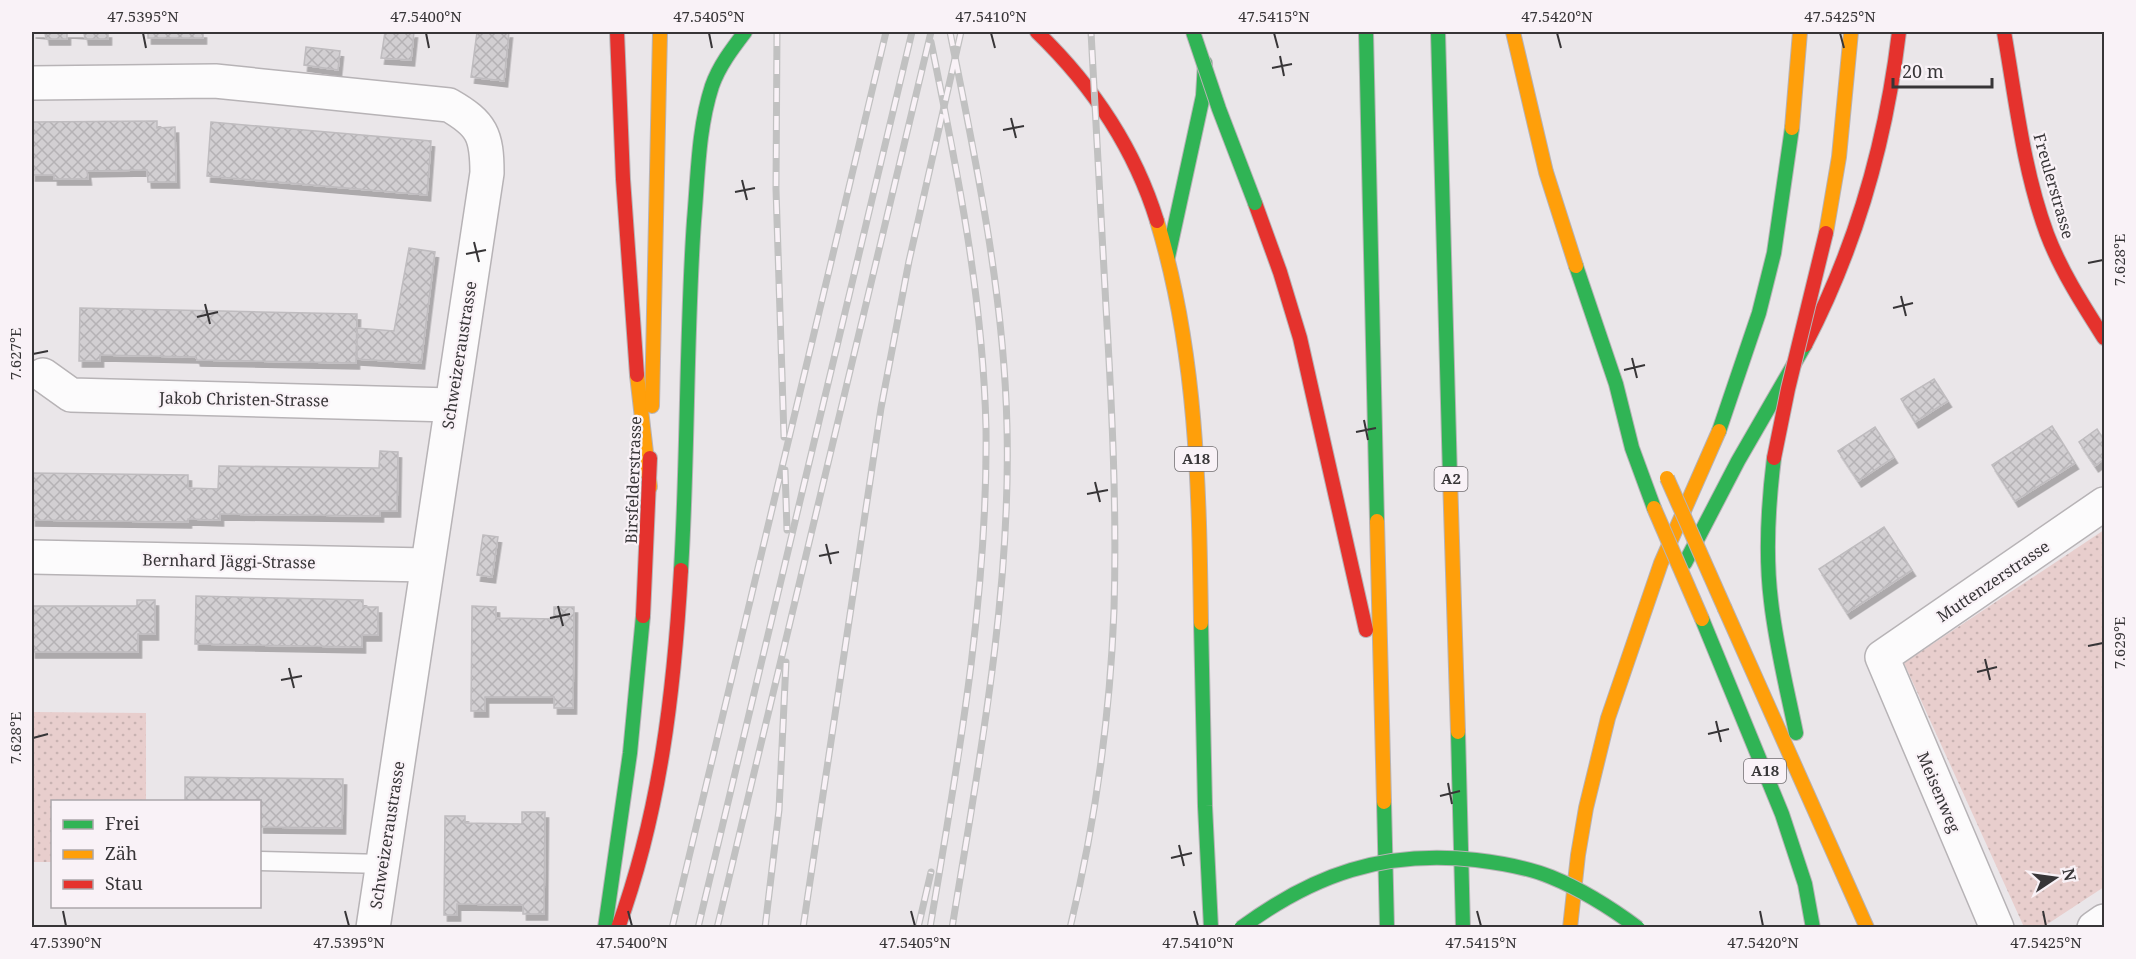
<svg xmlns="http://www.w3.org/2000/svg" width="2136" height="959" font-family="'Noto Serif',serif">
<defs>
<pattern id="grass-dots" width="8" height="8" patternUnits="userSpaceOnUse" patternTransform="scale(1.5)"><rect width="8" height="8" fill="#e8cecd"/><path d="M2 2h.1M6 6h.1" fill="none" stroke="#c8b2b1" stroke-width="1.8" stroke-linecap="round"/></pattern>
<pattern id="building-cross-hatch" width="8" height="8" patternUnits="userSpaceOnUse" patternTransform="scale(1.5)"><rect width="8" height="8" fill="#d2cfd2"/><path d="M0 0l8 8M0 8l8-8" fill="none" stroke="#b5b2b5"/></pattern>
<filter id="shadow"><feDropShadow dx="3.5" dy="6" stdDeviation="0" flood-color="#0004"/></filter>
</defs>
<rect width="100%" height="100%" fill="#eae6e9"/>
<!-- grass -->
<g fill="url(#grass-dots)">
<path d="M2104 530V887L2043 927H2024L1904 663Z"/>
<path d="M32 712 146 713V801L52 802V862H32Z"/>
</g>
<!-- building -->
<g fill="url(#building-cross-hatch)" stroke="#bfbcbf" stroke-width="1.5" filter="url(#shadow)">
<path d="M32 32H108V39H85L84 33 67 32V39H46L45 33Z"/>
<rect x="148" y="32" width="55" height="6"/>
<path d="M385 32H414L411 60 381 58Z"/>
<path d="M477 32H509L504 81 471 77Z"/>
<path d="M306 47 340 51 338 70 304 65Z"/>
<path d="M157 121V128L175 127 176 182H148L147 170 87 171 88 179H54V175H32V122Z"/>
<path d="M211 122 431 141 427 195 207 176Z"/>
<path d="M409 248 435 252 421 363 357 359V328L394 331Z"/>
<path d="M80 308 357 314 356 363 197 360 196 357 100 355V361H79Z"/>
<path d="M1934 379 1948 401 1915 422 1901 399Z"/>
<path d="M2052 426 2075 463 2015 501 1992 465Z"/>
<path d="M1875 427 1894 457 1858 481 1838 451Z"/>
<path d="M2097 429 2104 440V459L2095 466 2079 442Z"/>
<path d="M380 451 398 452 397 511H380V516L220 514V520L188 519V522L32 520V473L188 475V488L218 489 219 466 379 468Z"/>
<path d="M1884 527 1912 570 1847 613 1819 569Z"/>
<path d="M483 535 498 537 492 577 477 575Z"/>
<path d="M196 596 363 600V607H378V635H362V647L195 644Z"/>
<path d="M137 600H155V634H138V652H32V606H137Z"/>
<path d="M472 606 496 607V618L554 619V607H574L573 708H554V697H485V711H471Z"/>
<path d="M185 777 343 779 342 828 260 827V802H185Z"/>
<path d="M522 812H545L544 914H523V905L457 904V915H444L445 816H465V823L522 824Z"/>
<path d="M154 926 318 927 153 928Z"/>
</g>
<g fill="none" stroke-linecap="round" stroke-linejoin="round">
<!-- lane casing -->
<g stroke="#b7b3b6" stroke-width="21">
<path id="lane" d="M260 861 384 864"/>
</g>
<!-- street casing -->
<g stroke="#b7b3b6" stroke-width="36">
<g id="street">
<path d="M32 83 215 81 449 105C482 124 487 135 487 173L373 928"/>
<path d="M43 375 71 395 451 405"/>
<path d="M32 557 427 565"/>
<path d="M1997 928 1882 657 2104 504"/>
<path d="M2094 928 2104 921"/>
</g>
</g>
<!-- fast casing -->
<g stroke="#b7b3b6" stroke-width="16">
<g id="fast">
<path d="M1366 32 1377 521"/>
<path d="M1438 32 1450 477"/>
<path d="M1168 257 1203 96 1205 63"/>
<path d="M1576 266 1616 384 1632 448 1654 508"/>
<path d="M1719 431 1759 313 1774 253 1792 128"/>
<path d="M1774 458C1768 506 1765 553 1771 601 1776 646 1787 689 1796 733"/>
<path d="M1685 563 1738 461 1805 345"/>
<path d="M681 570C688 454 686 337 694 221 698 176 698 129 712 86 719 66 732 49 745 32"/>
<path d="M1702 619 1782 814 1805 884 1813 928"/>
<path d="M1201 623 1205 806 1211 928"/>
<path d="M1458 732 1463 928"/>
<path d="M1384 802 1387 928"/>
<path d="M605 928 630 753 643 616"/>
</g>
</g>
<!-- slow casing -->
<g stroke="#b7b3b6" stroke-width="16">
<g id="slow">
<path d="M1513 32 1546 172 1576 266"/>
<path d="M1792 128 1800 32"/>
<path d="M1157 221C1197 352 1199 487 1201 623"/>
<path d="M1826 233 1839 157 1851 32"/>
<path d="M637 375 650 487"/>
<path d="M652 406 660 32"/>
<path d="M1450 477 1458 732"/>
<path d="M1377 521 1384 802"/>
<path d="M1725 609 1867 928"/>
<path d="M1570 928 1578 855 1586 808 1608 718 1661 563 1719 431"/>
</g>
</g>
<!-- jam casing -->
<g stroke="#b7b3b6" stroke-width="16">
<g id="jam">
<path d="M617 32 623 179 637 375"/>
<path d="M1037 32C1092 85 1134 147 1157 221"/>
<path d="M2004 32C2016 100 2023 169 2047 234 2061 271 2083 305 2104 338"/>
<path d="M1255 203 1280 272 1300 338 1366 630"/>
<path d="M1805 345C1856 247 1886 141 1899 32"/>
<path d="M643 616 650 458"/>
<path d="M618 928C660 812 674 693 681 570"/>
</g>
</g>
<!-- lane -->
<use href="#lane" stroke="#fcfbfc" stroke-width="18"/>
<!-- street -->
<use href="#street" stroke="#fcfbfc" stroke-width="33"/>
<!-- fast -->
<use href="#fast" stroke="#30b455" stroke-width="14"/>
<!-- slow -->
<use href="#slow" stroke="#ff9f0a" stroke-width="14"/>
<!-- jam -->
<use href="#jam" stroke="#e5322d" stroke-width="14"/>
<!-- rail casing -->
<g stroke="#c1c1c1" stroke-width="7">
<g id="rail">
<path d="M777 32 776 189 784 437"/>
<path d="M950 32C976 162 1004 293 1007 427 1011 595 979 762 952 928"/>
<path d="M785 470 787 530"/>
<path d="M672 928 886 32"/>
<path d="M698 928 912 32"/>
<path d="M717 928 931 32"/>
<path d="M765 928 779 810 786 662"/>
<path d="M803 928 881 408 909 261 961 32"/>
<path d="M918 928 931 872"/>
<path d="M930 928C958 762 988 596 986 428 983 297 957 169 931 42"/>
<path d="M1070 928C1095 824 1110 717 1114 610 1117 509 1112 408 1106 307 1101 215 1096 123 1091 32"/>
</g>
</g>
<!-- rail -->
<use href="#rail" stroke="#f9f2f7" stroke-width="4.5" stroke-dasharray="14" stroke-linecap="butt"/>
<!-- fast-bridge casing -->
<g stroke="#b7b3b6" stroke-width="16" stroke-linecap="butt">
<g id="fast-bridge">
<path d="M1193 32 1219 109 1255 203"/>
<path d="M1241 928C1314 874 1384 850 1476 860 1501 863 1527 867 1551 877 1583 890 1611 908 1638 928"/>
</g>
</g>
<!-- slow-bridge casing -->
<g stroke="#b7b3b6" stroke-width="16" stroke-linecap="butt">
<g id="slow-bridge">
<path d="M1667 478 1725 609"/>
<path d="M1654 508 1702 619"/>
</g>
</g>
<!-- jam-bridge casing -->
<g stroke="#b7b3b6" stroke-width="16" stroke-linecap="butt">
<path id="jam-bridge" d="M1774 458 1788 389 1826 233"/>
</g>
<!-- fast-bridge -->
<use href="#fast-bridge" stroke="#30b455" stroke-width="14"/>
<!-- slow-bridge -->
<use href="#slow-bridge" stroke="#ff9f0a" stroke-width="14"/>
<!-- jam-bridge -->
<use href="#jam-bridge" stroke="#e5322d" stroke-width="14"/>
</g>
<!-- ticks -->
<path fill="none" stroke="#373537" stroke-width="2" d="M143 33 146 48M426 33 429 48M709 33 712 48M991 33 995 48M1274 33 1278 48M1557 33 1561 48M1840 33 1844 48M1280 56 1284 76M1272 68 1292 64M1011 118 1016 138M1003 130 1024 126M742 180 747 200M735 192 755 188M474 242 479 262M466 254 486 250M2088 263 2103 260M1901 296 1906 316M205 304 210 324M1893 308 1913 303M197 317 218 312M33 354 48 351M1632 358 1637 378M1624 370 1645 365M1364 420 1368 440M1356 432 1376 428M1095 482 1100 502M1087 494 1108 490M826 544 831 564M819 556 839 552M558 606 563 626M550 618 570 614M2088 646 2103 643M1985 659 1990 680M289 668 294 688M1977 672 1997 667M281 680 302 676M1716 721 1721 742M1708 734 1729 729M33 738 48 734M1448 783 1452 804M1440 796 1460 791M1179 845 1184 866M1171 858 1192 853M63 911 66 926M345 911 349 926M628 911 632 926M911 911 915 926M1194 911 1198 926M1477 911 1481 926M1760 911 1763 926M2043 911 2046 926"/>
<g text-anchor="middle" stroke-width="4.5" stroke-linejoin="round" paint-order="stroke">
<!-- shield labels -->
<g fill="#f9f2f7" stroke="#716e71" stroke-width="1.5">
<rect x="1175" y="447" width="42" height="24" rx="4.5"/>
<rect x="1434.5" y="467" width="33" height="24" rx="4.5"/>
<rect x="1744" y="759" width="42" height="24" rx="4.5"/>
</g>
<g font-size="15" font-weight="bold" fill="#373537">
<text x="1196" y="464">A18</text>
<text x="1451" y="484">A2</text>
<text x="1765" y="776">A18</text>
</g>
<!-- street labels -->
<g font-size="16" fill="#373537" stroke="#f9f2f7">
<text transform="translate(2054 186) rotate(74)" y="6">Freulerstrasse</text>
<text transform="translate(459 355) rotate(-81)" y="6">Schweizeraustrasse</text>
<text transform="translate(244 399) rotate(1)" y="6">Jakob Christen-Strasse</text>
<text transform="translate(633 480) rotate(-88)" y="6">Birsfelderstrasse</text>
<text transform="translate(229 561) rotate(1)" y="6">Bernhard Jäggi-Strasse</text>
<text transform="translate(1993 581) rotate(-34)" y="6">Muttenzerstrasse</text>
<text transform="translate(1939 792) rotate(67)" y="6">Meisenweg</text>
<text transform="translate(387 835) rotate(-81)" y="6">Schweizeraustrasse</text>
</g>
</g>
<!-- border -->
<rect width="2136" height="959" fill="none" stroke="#f9f2f7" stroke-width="66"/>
<!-- legend -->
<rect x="51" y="800" width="210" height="108" fill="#f9f2f7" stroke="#aba6aa" stroke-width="1.5"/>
<rect x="63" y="820" width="30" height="9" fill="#30b455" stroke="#aba6aa" stroke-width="1.5"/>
<text x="105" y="830" font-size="18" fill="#373537">Frei</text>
<rect x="63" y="850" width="30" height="9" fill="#ff9f0a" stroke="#aba6aa" stroke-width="1.5"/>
<text x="105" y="860" font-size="18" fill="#373537">Zäh</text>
<rect x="63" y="880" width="30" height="9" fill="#e5322d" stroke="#aba6aa" stroke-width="1.5"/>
<text x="105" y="890" font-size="18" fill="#373537">Stau</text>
<!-- north arrow -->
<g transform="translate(2055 878) rotate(77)" stroke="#f9f2f7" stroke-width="4.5" paint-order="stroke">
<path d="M0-4.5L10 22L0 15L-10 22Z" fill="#373537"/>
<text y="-9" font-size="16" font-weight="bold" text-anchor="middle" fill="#373537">N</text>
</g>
<!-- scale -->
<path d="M1893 78v9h99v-9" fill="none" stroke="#373537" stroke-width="3"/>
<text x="1902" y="78" font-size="18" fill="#373537" stroke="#f9f2f7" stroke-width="4.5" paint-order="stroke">20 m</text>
<rect x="33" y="33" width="2070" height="893" fill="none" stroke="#373537" stroke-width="2"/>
<g font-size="15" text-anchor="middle" fill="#373537">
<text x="143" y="22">47.5395°N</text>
<text x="426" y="22">47.5400°N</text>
<text x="709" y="22">47.5405°N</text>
<text x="991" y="22">47.5410°N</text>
<text x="1274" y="22">47.5415°N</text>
<text x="1557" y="22">47.5420°N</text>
<text x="1840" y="22">47.5425°N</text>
<text transform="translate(2120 260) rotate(-90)" y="5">7.628°E</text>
<text transform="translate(16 354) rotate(-90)" y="5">7.627°E</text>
<text transform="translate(2120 643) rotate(-90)" y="5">7.629°E</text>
<text transform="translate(16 738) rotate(-90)" y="5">7.628°E</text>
<text x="66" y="948">47.5390°N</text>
<text x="349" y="948">47.5395°N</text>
<text x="632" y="948">47.5400°N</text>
<text x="915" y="948">47.5405°N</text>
<text x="1198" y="948">47.5410°N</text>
<text x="1481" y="948">47.5415°N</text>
<text x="1763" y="948">47.5420°N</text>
<text x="2046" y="948">47.5425°N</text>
</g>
</svg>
